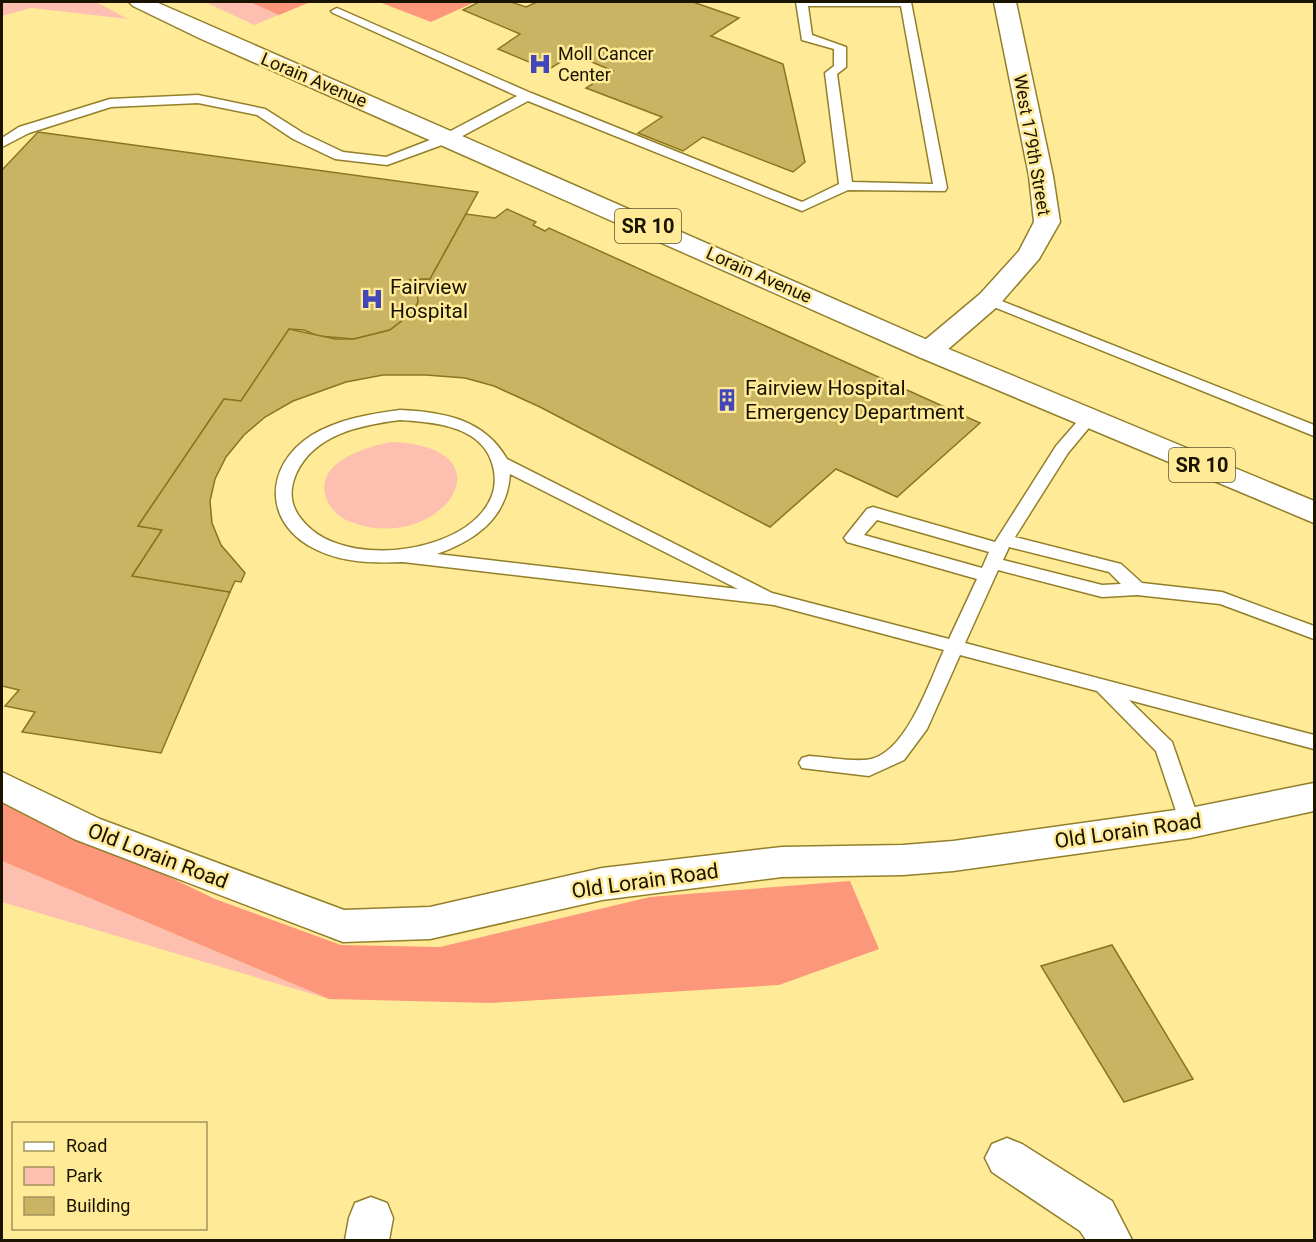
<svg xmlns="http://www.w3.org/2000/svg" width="1316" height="1242" font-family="Roboto,sans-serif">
<rect width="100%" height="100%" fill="#ffea98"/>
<!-- green -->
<g fill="#fdc0b0">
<path d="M2 2H96L128 19 31 8 2 16Z"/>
<path d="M205 2H310L254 25Z"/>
<path d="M392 442C519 447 437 560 346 520 336 515 329 507 326 497 314 462 368 446 392 442Z"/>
<path d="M2 861 329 999 491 1003 329 999 2 902Z"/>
</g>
<!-- forest -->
<g fill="#fc977b">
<path d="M250 2H310L279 15Z"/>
<path d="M379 2H475L431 22Z"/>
<path d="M2 796 215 899 341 945 440 947 650 897 850 881 879 949 779 985 491 1003 329 999 2 861Z"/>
</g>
<!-- building -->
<g fill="#c8b462" stroke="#8a7620" stroke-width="1.5">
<path d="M479 2H511L526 7 537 2H693L739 18 711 36 783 64 805 162 793 172 703 137 683 151 638 133 662 117 586 88 613 71 573 54 548 70 498 49 520 34 463 10Z"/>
<path d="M38 132 478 192 430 279 410 280 417 290 418 302 413 312 390 330 354 339 318 336 304 330 289 329 241 401 224 399 138 526 162 530 132 576 230 592 161 753 22 732 35 712 5 706 19 690 2 686V170Z"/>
<path d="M507 209 536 222 533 225 545 231 549 228 980 423 897 497 836 469 770 527 540 407 494 386 465 378 426 375H383L346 382 293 401 265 417 244 435 226 457 215 479 210 501 212 523 221 545 245 573 241 582 235 581 230 592 132 576 162 530 138 526 224 399 241 401 289 329 335 339H354L390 330 413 312 418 302 417 290 410 280 430 279 466 214 495 218Z"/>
<path d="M1112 945 1193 1079 1124 1102 1041 966Z"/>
</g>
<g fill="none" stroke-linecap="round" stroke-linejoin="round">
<!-- service casing -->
<g stroke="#937f2a" stroke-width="3">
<g id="service">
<path d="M796 2H911L947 188 945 191 848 190 802 211 528 101 453 141 387 165 335 159 293 139 257 115 198 103 111 107 29 133 2 147V138L19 127 110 99 198 95 265 109 303 133 343 152 386 157 443 135 517 96 333 13 331 11 337 8 531 93 802 202 839 184 825 73 834 66V49L802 40ZM808 6H901L933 184 852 182 837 74 846 67V47L812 35Z"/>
<path d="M989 296 1314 425V436L984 303 982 300 984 297Z"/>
<path d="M400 410C443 412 484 419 507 459L772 593 949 639 977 579 847 542 844 538 847 534 867 509 873 507 995 542 1056 446 1083 415H1095L1097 418 1068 453 1015 537 1121 564 1142 583 1222 592 1314 626V639L1220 604 1137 595 1102 597 998 570 965 643 1314 735V749L1129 700 1172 742 1200 823 1197 829 1190 831 1183 829 1180 823 1156 751 1097 691 960 655 927 729 904 760 869 776 802 768 799 763 802 758 809 756C827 757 847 761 865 760 905 758 929 682 944 650L774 605 403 562C374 563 344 563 317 550 263 525 263 466 312 435 339 419 370 414 400 410ZM400 420C431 422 478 425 491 460 522 543 351 582 302 520 290 506 289 490 296 474 314 434 361 425 400 420ZM510 474 738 589 437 554C476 540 507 518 510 474ZM877 520 989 552 982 568 864 535ZM1009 547 1109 572 1121 584 1102 585 1003 560Z"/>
</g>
</g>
<!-- minor casing -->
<g stroke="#937f2a" stroke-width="3">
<g id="minor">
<path d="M994 2H1016L1053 176 1060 222 1039 259 998 306 939 357 929 359 919 357 915 351 919 345 980 294 1019 251 1034 222 1029 176Z"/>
<path d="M1007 1138 1022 1144 1112 1201 1132 1240H1086L1080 1231 992 1172 985 1158 992 1144Z"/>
<path d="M371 1197 387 1203 393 1218 389 1240H345L349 1218 355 1203Z"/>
</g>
</g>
<!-- tertiary casing -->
<g stroke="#937f2a" stroke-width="3">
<path id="tertiary" d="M2 772 100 819 344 910 430 907 602 868 782 847 903 845 953 841 1190 808 1314 783V811L1190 838 953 871 903 875 782 877 602 900 430 939 343 942 74 839 2 802Z"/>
</g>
<!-- primary casing -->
<g stroke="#937f2a" stroke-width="3">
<path id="primary" d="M129 2H156L939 345 1314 501V523L919 357 199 38 133 6Z"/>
</g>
<!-- service -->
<use href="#service" fill="#fff" fill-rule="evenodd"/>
<!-- minor -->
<use href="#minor" fill="#fff" fill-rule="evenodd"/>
<!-- tertiary -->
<use href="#tertiary" fill="#fff" fill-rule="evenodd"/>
<!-- primary -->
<use href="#primary" fill="#fff" fill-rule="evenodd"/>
</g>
<!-- icons -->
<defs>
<g id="hospital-bare" transform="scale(1.8)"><path d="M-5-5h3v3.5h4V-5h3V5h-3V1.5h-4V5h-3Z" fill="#4346bb" stroke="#ffea98" stroke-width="2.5" paint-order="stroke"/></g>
<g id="building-bare" transform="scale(1.8)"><path d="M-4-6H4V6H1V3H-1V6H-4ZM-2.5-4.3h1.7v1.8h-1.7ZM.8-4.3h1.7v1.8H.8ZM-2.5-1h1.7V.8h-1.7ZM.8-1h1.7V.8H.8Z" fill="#4346bb" stroke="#ffea98" stroke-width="2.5" paint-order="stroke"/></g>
</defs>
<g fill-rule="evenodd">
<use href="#hospital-bare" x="540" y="64"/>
<use href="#hospital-bare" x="372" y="299"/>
<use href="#building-bare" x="727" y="400"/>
</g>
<g text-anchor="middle" stroke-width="5" stroke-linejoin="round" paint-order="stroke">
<!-- far-poi labels -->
<g font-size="18" fill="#191300" stroke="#ffea98" text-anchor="start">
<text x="558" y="60">Moll Cancer<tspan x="558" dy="21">Center</tspan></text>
</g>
<!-- far-street labels -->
<g font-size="18" fill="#191300" stroke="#ffea98">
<text transform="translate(314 80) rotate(23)" y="6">Lorain Avenue</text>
<text transform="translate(1032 145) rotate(80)" y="6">West 179th Street</text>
<text transform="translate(759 275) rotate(24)" y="6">Lorain Avenue</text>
</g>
<!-- shield labels -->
<g fill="#ffea98" stroke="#5e542e" stroke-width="1.5">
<rect x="615" y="209" width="66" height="34" rx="4.5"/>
<rect x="1169" y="448" width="66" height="34" rx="4.5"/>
</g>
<g font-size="20" font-weight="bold" fill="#191300">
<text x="648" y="233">SR 10</text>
<text x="1202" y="472">SR 10</text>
</g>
<!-- poi labels -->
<g font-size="21" fill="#191300" stroke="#ffea98" text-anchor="start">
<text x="390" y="294">Fairview<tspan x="390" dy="24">Hospital</tspan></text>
<text x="745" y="395">Fairview Hospital<tspan x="745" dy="24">Emergency Department</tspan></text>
</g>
<!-- street labels -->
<g font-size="21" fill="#191300" stroke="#ffea98">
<text transform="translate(1128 831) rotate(-8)" y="7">Old Lorain Road</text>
<text transform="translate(158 856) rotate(21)" y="7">Old Lorain Road</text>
<text transform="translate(645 881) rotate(-8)" y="7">Old Lorain Road</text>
</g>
</g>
<!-- border -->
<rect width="1316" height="1242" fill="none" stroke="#191300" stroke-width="6"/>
<!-- legend -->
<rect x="12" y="1122" width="195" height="108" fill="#ffea98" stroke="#a3945b" stroke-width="1.5"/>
<rect x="24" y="1142" width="30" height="9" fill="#ffffff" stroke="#a3945b" stroke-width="1.5"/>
<text x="66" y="1152" font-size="18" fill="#191300">Road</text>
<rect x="24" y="1167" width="30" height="18" fill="#fdc0b0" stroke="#a3945b" stroke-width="1.5"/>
<text x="66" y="1182" font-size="18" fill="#191300">Park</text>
<rect x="24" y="1197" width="30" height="18" fill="#c8b462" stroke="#a3945b" stroke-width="1.5"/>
<text x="66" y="1212" font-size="18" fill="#191300">Building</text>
</svg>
